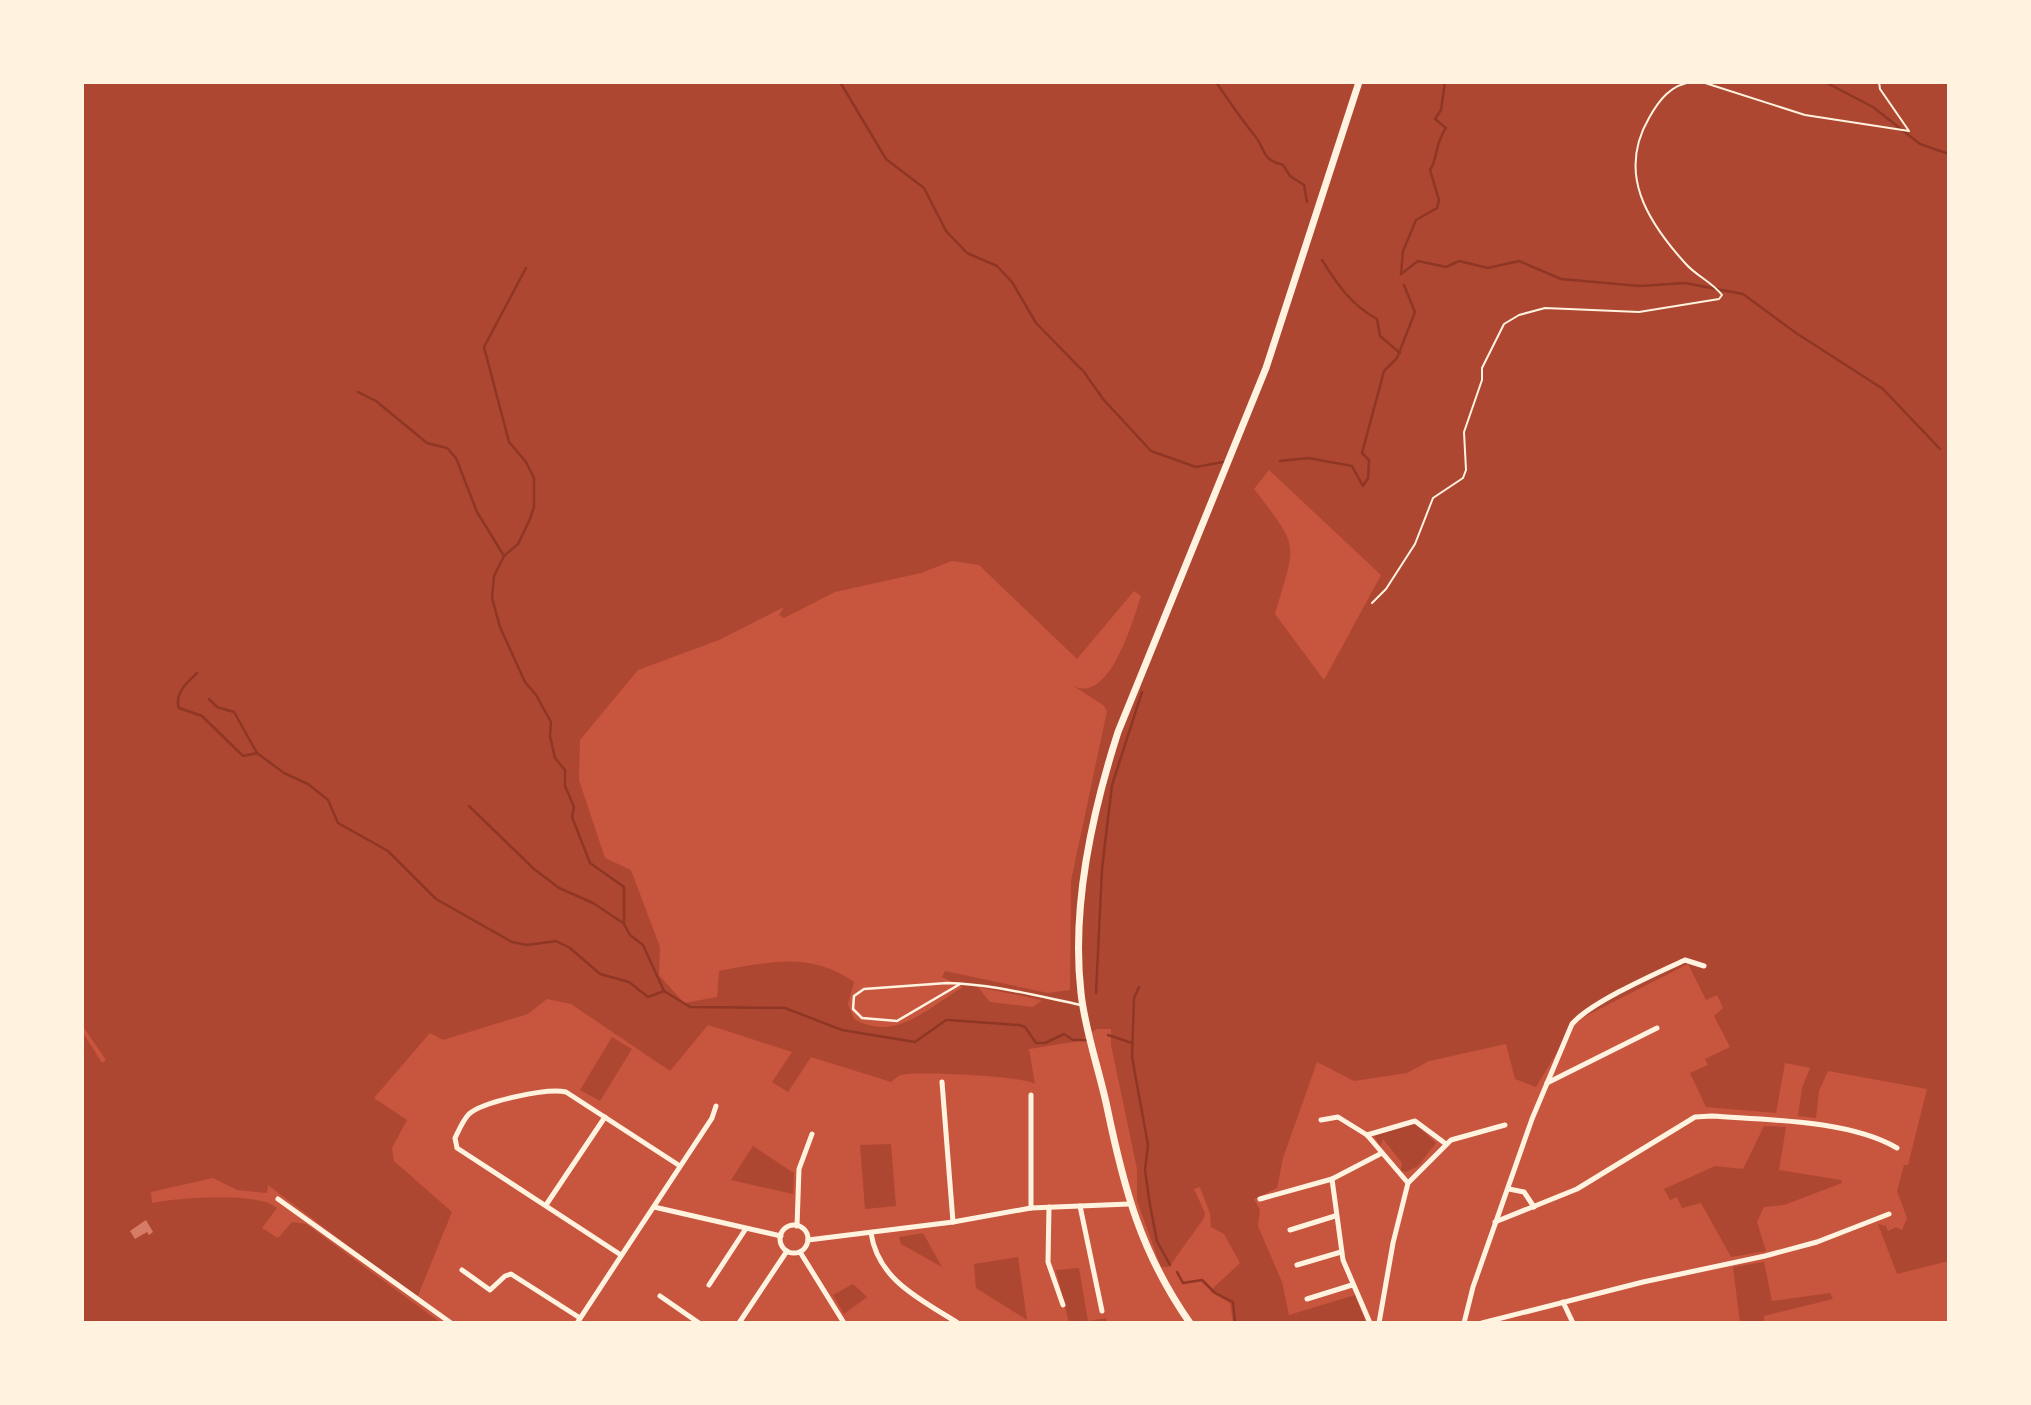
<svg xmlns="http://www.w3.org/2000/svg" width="2031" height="1405" font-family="Jost,sans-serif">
<rect width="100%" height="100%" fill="#c8553d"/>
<!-- green -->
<g fill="#ae4732" fill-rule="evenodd">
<path d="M82 82H1949V1261L1897 1274 1878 1224 1886 1226 1888 1231 1896 1227 1902 1230 1907 1218 1897 1191 1904 1165H1908L1927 1089 1828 1071 1819 1091 1816 1118 1798 1116 1802 1088 1810 1068 1785 1063 1776 1113 1706 1107 1690 1073 1708 1065 1705 1059 1730 1047 1714 1016 1723 1008 1717 995 1706 1000 1688 964 1576 1021 1536 1087 1515 1079 1506 1044 1429 1061 1407 1073 1354 1081 1317 1062 1283 1158 1277 1188 1254 1199 1260 1210 1258 1226 1282 1282 1289 1315 1355 1295 1366 1323H1233L1230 1303 1210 1291 1240 1263 1224 1234 1211 1227 1210 1214 1200 1187 1194 1189 1205 1213 1204 1218 1169 1267H1161L1137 1201V1169L1111 1045V1029H1097L1079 1041 1029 1049 1035 1084C1023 1076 916 1071 901 1075 897 1076 894 1080 891 1082L811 1057 788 1092 772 1082 792 1052 708 1025 670 1071 571 1004 547 999 528 1014 443 1040 430 1033 374 1098 407 1120 392 1148 394 1161 452 1212 417 1298 268 1185 267 1193 237 1190 213 1178 151 1192 152 1203C176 1198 259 1191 277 1208L262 1228 278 1238 292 1222 306 1224 441 1323H82V1031L102 1063 106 1060 82 1025ZM1269 470 1381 575 1324 680 1275 614C1296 541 1301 550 1254 489ZM952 561 979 565 1077 659 1134 591 1141 596C1133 620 1109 707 1072 685L1103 705 1107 711 1071 881 1070 990 1048 993 945 971 942 977 963 987C929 1007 896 1043 854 1019L848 1004 854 982C811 951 768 962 719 971L717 997 684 1003 659 975 660 947 631 870 605 858 579 780 580 740 638 670 719 640 784 607 779 615 784 618 835 592 921 573ZM978 987 1041 1000V1001L1033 1007 990 1002Z"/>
<path d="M612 1037 632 1049 600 1101 580 1090Z"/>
<path d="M1414 1123 1436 1143 1418 1166 1406 1172 1401 1171 1402 1163 1383 1139 1380 1146 1374 1136Z"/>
<path d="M1764 1126 1786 1127 1779 1170 1841 1180 1842 1183 1784 1205 1764 1207 1757 1222 1766 1251 1731 1257 1701 1203 1682 1208 1677 1197 1670 1200 1664 1189 1715 1166 1743 1169Z"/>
<path d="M891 1144 896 1206 865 1209 860 1145Z"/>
<path d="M753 1146 794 1173 793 1194 731 1180Z"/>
<path d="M923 1233 942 1267 901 1244 899 1237Z"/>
<path d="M1018 1257 1027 1320 976 1288 974 1264Z"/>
<path d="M1764 1262 1772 1301 1830 1293 1833 1299 1764 1316V1323H1740L1733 1267Z"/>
<path d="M1079 1268 1088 1321 1106 1318 1107 1323H1069L1056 1270Z"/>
<path d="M853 1284 867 1297 844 1314 833 1295Z"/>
</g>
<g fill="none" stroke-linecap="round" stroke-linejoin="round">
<!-- stream -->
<g stroke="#8f3625" stroke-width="2.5">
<path d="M840 82 886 159 924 188 946 231 967 253 997 266 1012 282 1036 323 1084 372 1103 399 1151 451 1196 467 1223 462"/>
<path d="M1216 82C1229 101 1241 119 1255 136 1266 149 1260 159 1283 165L1290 176 1304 185 1307 202"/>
<path d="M1825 82 1873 107 1920 144 1949 154"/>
<path d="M1322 260C1337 284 1351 305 1377 319L1380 336 1400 353"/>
<path d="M526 268 484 347 509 442 526 462 534 478V507L530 519 518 544 504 556 494 576 492 598 500 627 525 682 536 695 551 722 550 736 555 758 565 770V786L574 807 572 817 590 863 624 887V924L630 935 643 945 664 991 690 1007 785 1008 842 1030 915 1042 946 1020"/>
<path d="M1401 274 1418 261 1446 267 1459 261 1488 268 1519 261 1561 279 1640 286 1685 283 1743 294 1796 333 1883 389 1940 449"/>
<path d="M1401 274 1403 251 1416 220 1437 208 1439 200 1430 170C1438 159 1434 145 1446 128L1435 119 1441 110 1445 82"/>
<path d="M358 392 376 401 427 443 447 448 456 458 477 512 504 556"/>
<path d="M1280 461 1308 458 1352 466 1363 486 1368 478 1369 460 1362 453 1384 371 1397 358 1415 312 1404 285"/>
<path d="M197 673C187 683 174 693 179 708L202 716 243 756 257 753"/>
<path d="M209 699 217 707 234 712 257 753 284 773 308 784 328 800 338 823 388 851 436 899 512 942 527 945 556 941 570 948 600 974 629 982 648 997 664 991"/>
<path d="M469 806 534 869 559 888 593 903 623 923"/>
<path d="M1139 987 1134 998 1132 1057 1148 1145 1145 1170 1150 1205 1157 1241 1170 1265"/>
<path d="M1096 993 1102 869 1112 785 1142 692"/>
<path d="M948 1020 1019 1025 1025 1027 1036 1043H1045L1064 1034 1073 1040H1087"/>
<path d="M1108 1035 1132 1043"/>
<path d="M1177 1272 1183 1283 1202 1280 1215 1293 1233 1302 1235 1323"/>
</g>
</g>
<!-- building -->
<path fill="#d67c66" d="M146 1220 153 1232 149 1235 147 1232 135 1239 130 1231Z"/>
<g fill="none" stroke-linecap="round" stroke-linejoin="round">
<!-- path -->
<g stroke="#fff3e0" stroke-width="2">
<path d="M1702 82 1805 115 1909 131 1880 89 1879 82"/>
<path d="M1372 603 1386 589 1415 544 1433 498 1463 478 1466 470 1464 432 1482 380V368L1504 324 1519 315 1545 308 1639 312 1719 299 1722 295C1711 281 1696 276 1685 263 1647 221 1617 173 1649 118 1659 100 1671 84 1693 82"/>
</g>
<!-- service -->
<path stroke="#fff3e0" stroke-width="2.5" d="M960 984 897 1021 862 1018 853 1009 854 996 864 989 947 983C992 984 1037 996 1081 1005"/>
<!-- minor -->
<g stroke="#fff3e0" stroke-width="5">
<path d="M942 1082 953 1222"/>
<path d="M1547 1083 1657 1028"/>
<path d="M1321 1120 1338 1117 1367 1135 1408 1183"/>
<path d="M1367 1135 1415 1121 1446 1144"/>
<path d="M1332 1179 1382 1153"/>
<path d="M1509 1189 1524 1192 1534 1207"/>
<path d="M278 1199 451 1323"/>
<path d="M1260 1199 1332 1179 1343 1260 1370 1323"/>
<path d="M546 1205 605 1117"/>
<path d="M1080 1206 1102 1311"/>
<path d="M654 1207 781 1236"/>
<path d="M1049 1207 1048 1262 1063 1305"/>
<path d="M1031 1208V1095"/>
<path d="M1495 1222 1577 1189 1695 1117 1712 1116C1768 1120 1849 1120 1897 1148"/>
<circle cx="794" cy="1239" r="14"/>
<path d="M797 1226 799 1169 812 1134"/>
<path d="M1290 1230 1335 1216"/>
<path d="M871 1233C878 1280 920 1299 958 1323"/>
<path d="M808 1240 953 1222 1031 1208 1129 1204"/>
<path d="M800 1252 844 1323"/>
<path d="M621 1255 457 1148 455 1138C459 1130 463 1120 469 1114 484 1101 547 1088 566 1092L680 1166"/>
<path d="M1297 1265 1341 1252"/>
<path d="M462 1270 490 1290 505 1276 511 1274 580 1318"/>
<path d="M709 1285 745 1230"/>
<path d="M660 1296 699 1323"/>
<path d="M1307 1299 1352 1285"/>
<path d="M1563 1302 1573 1323"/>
<path d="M577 1323 712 1118 716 1106"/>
<path d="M739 1323 787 1251"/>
<path d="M1379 1323 1393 1243 1408 1183 1451 1140 1505 1125"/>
<path d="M1464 1323 1473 1287 1532 1119 1572 1024C1591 1002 1657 973 1685 960L1704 966"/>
<path d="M1482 1323 1643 1282 1765 1256 1817 1242 1889 1214"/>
</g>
<!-- secondary -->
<path stroke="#fff3e0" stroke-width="7" d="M1190 1323C1141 1253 1124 1189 1107 1107 1099 1069 1085 1031 1081 993 1071 907 1092 813 1118 732L1266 368 1359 82"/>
</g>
<!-- border -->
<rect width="2031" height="1405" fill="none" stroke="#fff3e0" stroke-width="168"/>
</svg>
